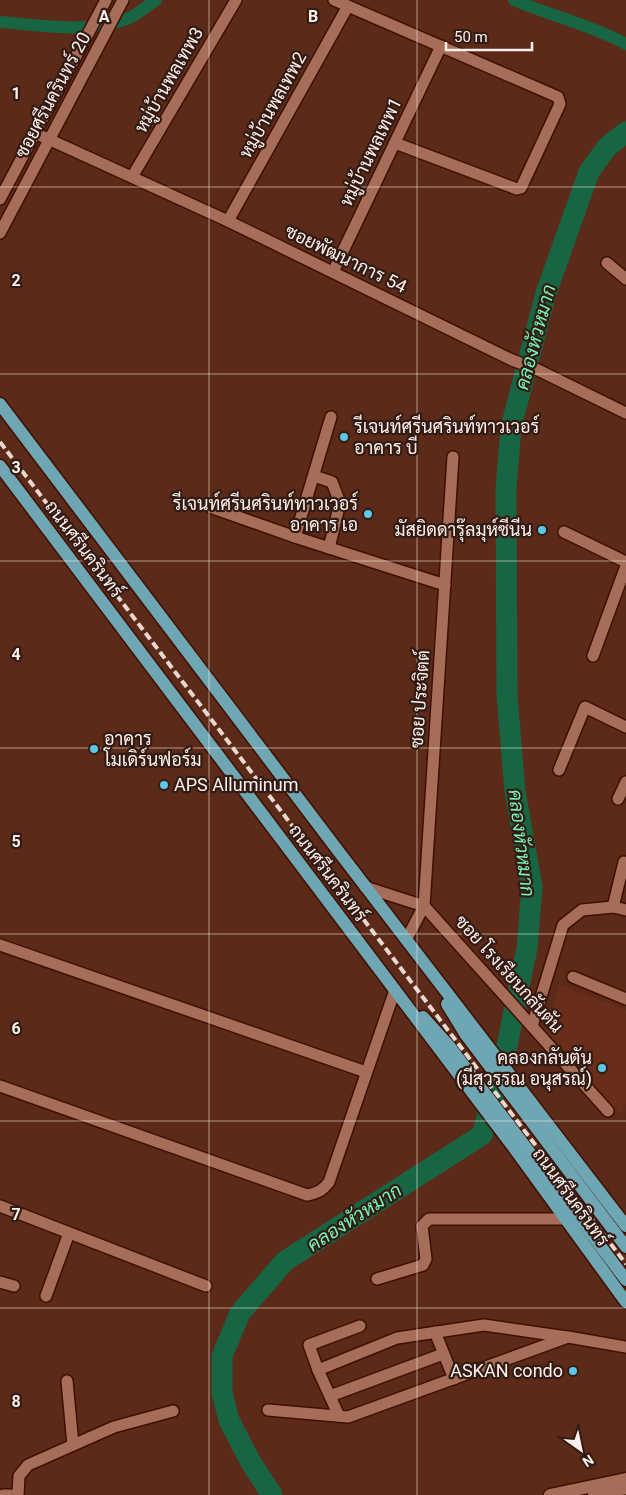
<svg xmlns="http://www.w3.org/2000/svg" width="626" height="1495" font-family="Roboto,Sarabun,sans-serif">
<rect width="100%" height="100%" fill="#5c2a18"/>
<!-- built -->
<path fill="#682e19" d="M560 985 626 1010V1104L620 1115 545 1032Z"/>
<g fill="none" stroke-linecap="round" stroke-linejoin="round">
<!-- canal -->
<g stroke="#186544" stroke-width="12">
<path d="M514 0C551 16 591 25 626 44"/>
<path d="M0 22C39 25 90 34 127 19 137 15 147 6 156 0"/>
</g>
<!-- river -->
<path stroke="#186544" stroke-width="21" d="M272 1495 250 1461 229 1420 222 1393V1356L240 1313 285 1261 482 1135 507 1046 527 948 532 887 515 791 507 695 506 489 511 427 546 293 589 172 607 147 626 132"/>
<!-- street casing -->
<g stroke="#3f1000" stroke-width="14">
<g id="street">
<path d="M334 0 558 97 560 104 521 188 517 189 395 143"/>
<path d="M35 133 228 221 512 360 536 369 626 413"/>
<path d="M132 177 236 0"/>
<path d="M0 199 106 0"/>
<path d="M228 221 348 6"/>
<path d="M0 233 123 0"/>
<path d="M607 263 626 279"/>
<path d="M333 272 441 46"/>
<path d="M314 476 332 482 340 503 329 548"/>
<path d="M210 507 295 537 445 585"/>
<path d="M564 532 626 562"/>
<path d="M295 537 331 417"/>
<path d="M593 656 626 566"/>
<path d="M559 770 585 707 626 727"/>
<path d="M618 799 626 782"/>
<path d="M365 887 424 906 608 1111"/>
<path d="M613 907 624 862"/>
<path d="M406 940 424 906 453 457"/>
<path d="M0 945 366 1072"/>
<path d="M573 977 626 999"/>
<path d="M532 1026 563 925 582 910 613 907 626 910"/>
<path d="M0 1086 307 1195C318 1193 323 1190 329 1182L395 990"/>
<path d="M0 1206 206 1286"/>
<path d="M377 1279 423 1265 426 1259 422 1226 429 1219H566"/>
<path d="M0 1282 14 1286"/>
<path d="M46 1296 69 1233"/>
<path d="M435 1332 454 1379"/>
<path d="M318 1370 397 1338 484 1325 567 1337"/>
<path d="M67 1381 73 1445"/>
<path d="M330 1396 443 1354"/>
<path d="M268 1410 348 1417 568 1337 626 1347"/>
<path d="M339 1416 318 1370 309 1345 360 1326"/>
<path d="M3 1495H11"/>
<path d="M18 1495 19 1476 28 1465 114 1427 173 1411"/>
</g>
</g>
<!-- secondary casing -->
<g stroke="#3f1000" stroke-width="15">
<g id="secondary">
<path d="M550 1495 626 1479"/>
<path d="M594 1495 626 1488"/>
</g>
</g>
<!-- primary casing -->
<g stroke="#3f1000" stroke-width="15">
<g id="primary">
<path d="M0 404 339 852 626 1226"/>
<path d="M0 466 514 1148 626 1302"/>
<path d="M447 1004 466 1035 626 1247"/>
<path d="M423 1017 450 1047 626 1280"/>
</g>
</g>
<!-- street -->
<use href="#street" stroke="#a66e59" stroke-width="11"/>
<!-- secondary -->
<use href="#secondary" stroke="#a66e59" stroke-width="12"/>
<!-- primary -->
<use href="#primary" stroke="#6fa6b4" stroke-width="12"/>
<!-- rail -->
<path stroke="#ead8d1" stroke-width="4" stroke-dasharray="8 4" stroke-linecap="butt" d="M0 442 626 1264"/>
</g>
<!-- grid -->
<path fill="none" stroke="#fef1ec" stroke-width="1" stroke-opacity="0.55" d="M209 0V1495M417 0V1495M0 187H626M0 374H626M0 561H626M0 748H626M0 934H626M0 1121H626M0 1308H626"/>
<!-- markers -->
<g fill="#5cc7e8" stroke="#321b13" stroke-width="2">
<circle cx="344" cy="437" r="5"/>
<circle cx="368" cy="514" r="5"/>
<circle cx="542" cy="530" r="5"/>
<circle cx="94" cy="749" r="5"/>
<circle cx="164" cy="785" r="5"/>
<circle cx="602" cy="1068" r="5"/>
<circle cx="573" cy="1371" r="5"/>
</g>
<g text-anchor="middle" stroke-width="4.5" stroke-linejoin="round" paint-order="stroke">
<!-- street labels -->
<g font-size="18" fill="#fef1ec" stroke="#321b13">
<text transform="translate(169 80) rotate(-60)" y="6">หมู่บ้านพลเทพ3</text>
<text transform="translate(53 95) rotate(-62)" y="6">ซอยศรีนครินทร์ 20</text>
<text transform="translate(273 105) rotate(-61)" y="6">หมู่บ้านพลเทพ2</text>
<text transform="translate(371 152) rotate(-64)" y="6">หมู่บ้านพลเทพ1</text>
<text transform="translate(346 259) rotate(26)" y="6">ซอยพัฒนาการ 54</text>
<text transform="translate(84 549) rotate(53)" y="6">ถนนศรีนครินทร์</text>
<text transform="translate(420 699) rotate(-86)" y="6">ซอย ประจิตต์</text>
<text transform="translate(328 873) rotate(53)" y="6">ถนนศรีนครินทร์</text>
<text transform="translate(509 974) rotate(48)" y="6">ซอย โรงเรียนกลันตัน</text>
<text transform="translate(571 1197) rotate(54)" y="6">ถนนศรีนครินทร์</text>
</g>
<!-- poi labels -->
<g font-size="18" fill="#fef1ec" stroke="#321b13" text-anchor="end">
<text x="354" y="433" text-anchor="start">รีเจนท์ศรีนศรินท์ทาวเวอร์<tspan x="354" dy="21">อาคาร บี</tspan></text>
<text x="358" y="510">รีเจนท์ศรีนศรินท์ทาวเวอร์<tspan x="358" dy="21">อาคาร เอ</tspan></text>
<text x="532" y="536">มัสยิดดารุ๊ลมุห์ซีนีน</text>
<text x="104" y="745" text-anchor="start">อาคาร<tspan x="104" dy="21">โมเดิร์นฟอร์ม</tspan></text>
<text x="174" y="791" text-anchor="start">APS Alluminum</text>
<text x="592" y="1064">คลองกลันตัน<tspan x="592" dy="21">(มีสุวรรณ อนุสรณ์)</tspan></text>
<text x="563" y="1377">ASKAN condo</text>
</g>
<!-- water labels -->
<g font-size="19" font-style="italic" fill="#76f5b8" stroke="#321b13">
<text transform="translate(535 337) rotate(-75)" y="7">คลองหัวหมาก</text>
<text transform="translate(522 843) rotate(83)" y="7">คลองหัวหมาก</text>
<text transform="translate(354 1217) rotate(-33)" y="7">คลองหัวหมาก</text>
</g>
</g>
<g font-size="16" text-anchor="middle" font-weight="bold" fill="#fef1ec" stroke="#321b13" stroke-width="4.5" stroke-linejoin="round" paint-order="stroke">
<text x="104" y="22">A</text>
<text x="313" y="22">B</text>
<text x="16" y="99">1</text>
<text x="16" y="286">2</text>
<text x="16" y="473">3</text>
<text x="16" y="660">4</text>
<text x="16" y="847">5</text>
<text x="16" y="1034">6</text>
<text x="16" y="1220">7</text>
<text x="16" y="1407">8</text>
</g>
<!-- north arrow -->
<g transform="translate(581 1450) rotate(147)" stroke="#321b13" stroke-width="4" paint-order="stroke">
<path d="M0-4L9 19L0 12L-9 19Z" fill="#fef1ec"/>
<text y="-8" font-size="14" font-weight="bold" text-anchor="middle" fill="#fef1ec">N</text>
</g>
<!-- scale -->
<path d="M446 42v8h86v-8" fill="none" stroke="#fef1ec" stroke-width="2.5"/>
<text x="454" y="42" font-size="15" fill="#fef1ec" stroke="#321b13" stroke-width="4" paint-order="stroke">50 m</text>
</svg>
